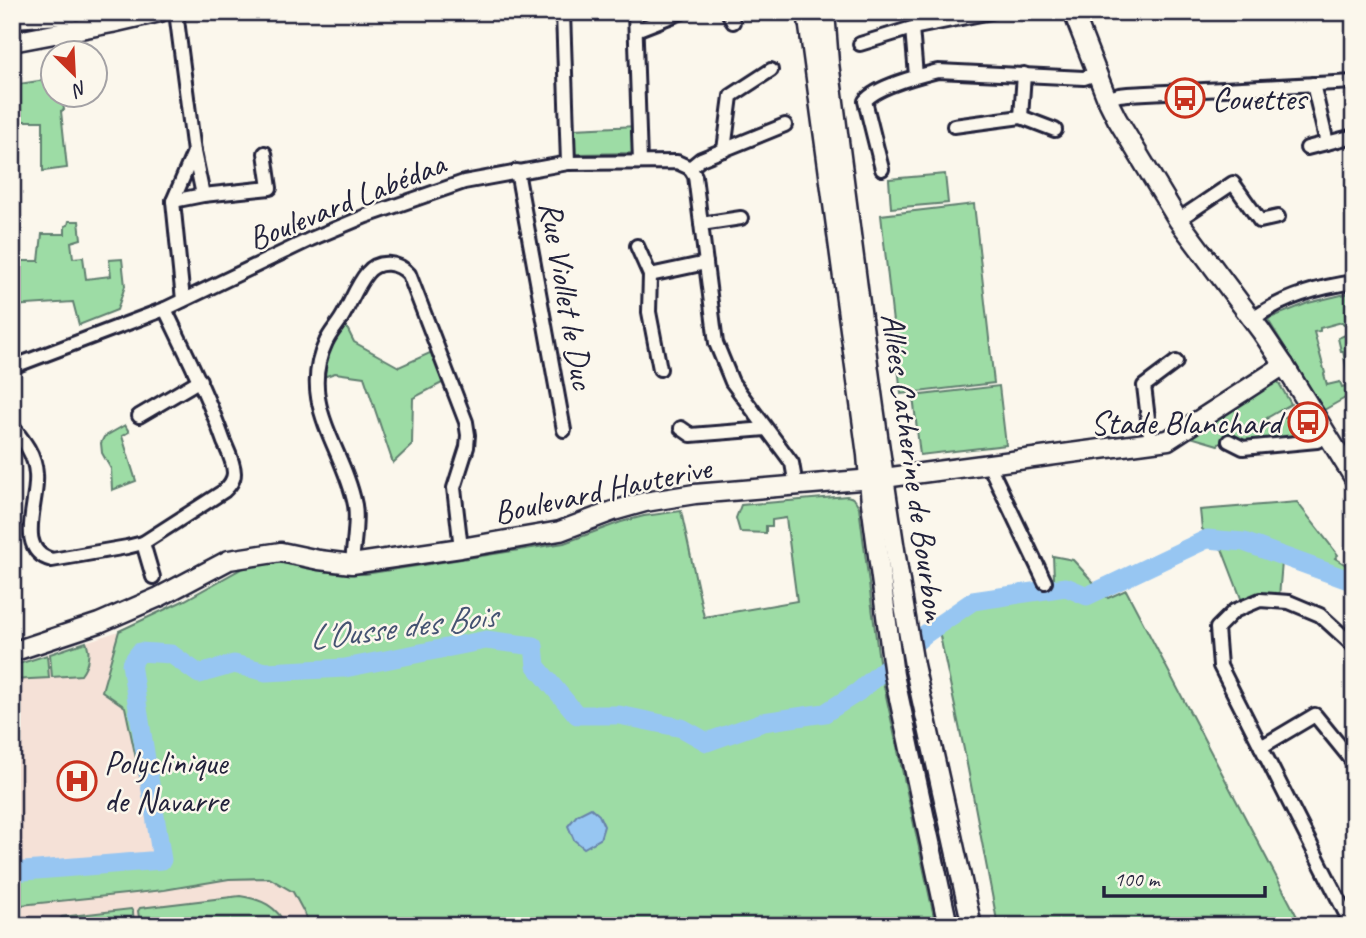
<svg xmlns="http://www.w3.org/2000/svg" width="1366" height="938" font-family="Caveat,sans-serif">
<rect width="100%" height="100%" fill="#fbf7ec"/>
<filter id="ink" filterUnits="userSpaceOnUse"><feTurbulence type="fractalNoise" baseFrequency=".0143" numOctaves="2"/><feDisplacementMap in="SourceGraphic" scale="14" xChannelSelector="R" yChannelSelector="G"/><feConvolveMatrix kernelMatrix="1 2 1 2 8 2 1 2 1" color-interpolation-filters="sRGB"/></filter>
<g filter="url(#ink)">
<!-- built -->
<g fill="#f5e1d7">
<path d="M119 631 102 691 125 707 157 856 12 878V666Z"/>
<path d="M270 878 293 892 307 918V926H12V906L164 890 229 879Z"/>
</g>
<!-- green -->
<g fill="#9ddca5" stroke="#607f70" stroke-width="2">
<path d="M52 79V94L62 95 64 110 61 111 67 168 43 171V121H18V131H13L12 154V85Z"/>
<path d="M637 126V153L575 154 574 129Z"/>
<path d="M945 174 948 203 891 208 889 179Z"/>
<path d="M974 204 994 383 901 394 881 215Z"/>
<path d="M69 221H79L81 239 71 242 73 258 83 257 86 279 111 276 109 260 122 259 125 286 117 310 79 325 73 302 12 306V261H39L42 234H65V226L68 225Z"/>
<path d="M1354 292V309L1345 312 1347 323 1343 324 1342 322 1320 328V331L1314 332 1325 373 1324 374 1327 385 1340 382 1342 387 1352 384 1351 380H1349L1343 351H1341L1338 338 1350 333V331L1354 330V393L1324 410 1268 320 1270 318 1308 303Z"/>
<path d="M345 324 354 342 399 367 432 352 444 382 413 398 412 445 393 463 364 377 335 373 323 377C324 356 333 340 345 324Z"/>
<path d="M1276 378 1291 404 1267 418 1270 425 1296 411 1312 438 1251 444 1229 434 1218 445 1187 436Z"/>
<path d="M999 386 1006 445 920 455 913 396Z"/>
<path d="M125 425 129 432 122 436 136 481 112 490 111 469 102 453 101 443 104 437Z"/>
<path d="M847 496C854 497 856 501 859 507L880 668 936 926H307V918L293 892 269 878 229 879 164 890 12 906V878L157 856 125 707 102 691 119 631 185 600 241 569 258 564 277 562 336 573 365 574 564 543 621 522 644 516 681 511 704 617 797 601 786 518 772 520V526H766V533L740 532 736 518 741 505Z"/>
<path d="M1297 502 1338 555 1335 558 1354 570V573L1264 544 1240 534 1225 533 1208 534 1202 529 1200 510Z"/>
<path d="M1237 546 1282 562 1279 597 1242 601 1222 549 1217 547Z"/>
<path d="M1053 556 1073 560 1108 598 1126 590 1302 926H998L966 759 936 617 1035 596 1054 578Z"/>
<path d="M86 642C91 652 88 666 81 675L52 677 50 654Z"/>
<path d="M47 655 49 678 12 680V666Z"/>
<path d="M240 896C261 899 277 906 286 926H199L185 920 140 924 138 911 140 908Z"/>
<path d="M131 909 133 912 134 924 123 926H61L60 919 62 917Z"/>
</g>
<!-- water -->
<path fill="#97c6f2" stroke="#6884a9" stroke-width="2" d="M591 808 599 815 604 826 600 839 584 848 574 840 568 826 577 815Z"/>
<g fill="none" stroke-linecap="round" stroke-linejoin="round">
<!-- river -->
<path stroke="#97c6f2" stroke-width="19" d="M12 872 162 860 131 664 140 652 171 654 199 674 234 664 266 672 345 668 486 640 534 646 536 666 577 715H619L682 728 707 742 763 722 825 713 858 692 924 635 973 601 1066 587 1087 596 1207 539 1244 542 1354 582"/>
<!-- street casing -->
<g stroke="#22223b" stroke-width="18">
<g id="street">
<path d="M176 12 194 152 203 195"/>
<path d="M635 12 640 162"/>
<path d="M728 12 733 22"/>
<path d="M912 28 916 76"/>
<path d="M636 30 682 12"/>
<path d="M860 44 912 28 991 12"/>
<path d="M1313 84 1327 143"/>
<path d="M1107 99 1119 95 1128 94 1354 82"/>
<path d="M1021 117 1024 74"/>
<path d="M954 126 1021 117 1055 130"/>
<path d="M1307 148 1354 136"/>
<path d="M724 150 731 96 771 70"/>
<path d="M568 163 677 162 690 168 701 159 785 125"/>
<path d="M690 168 695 176 716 343 732 382 792 463 796 486"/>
<path d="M882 169 865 101C877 86 918 76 938 71L1084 78 1096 74"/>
<path d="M517 171 564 430"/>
<path d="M173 201 203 195 270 188 265 153"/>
<path d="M1178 220 1233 183 1260 221 1278 217"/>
<path d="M701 224 741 218"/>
<path d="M637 246 650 275 649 312 660 369"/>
<path d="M650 275 706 263"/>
<path d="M183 300 173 201 194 152"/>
<path d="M1252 320C1280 298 1319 287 1354 282"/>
<path d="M12 367 165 309 311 239 366 216 464 182 568 163 563 12"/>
<path d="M139 416 200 380"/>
<path d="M12 426C24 441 35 455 36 474 39 502 14 550 52 560L127 547 143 543 224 491C229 486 234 481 234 473 234 463 228 451 224 442 208 396 186 353 165 309"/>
<path d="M681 428 691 435 766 429"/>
<path d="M1229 441 1243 448 1317 441 1327 437"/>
<path d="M1151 443 1144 386 1176 362"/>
<path d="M989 465 1045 582"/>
<path d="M143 543 153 577"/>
<path d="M352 564C353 546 358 521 355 505 344 448 297 403 326 342 330 333 336 327 341 319 350 305 356 286 367 273 378 259 398 262 409 274L466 422 468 435 467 447 454 488 461 548"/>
<path d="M1354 646 1320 615 1289 602 1260 600 1234 611 1217 628 1220 666 1348 918 1354 924"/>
<path d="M1261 747 1315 715 1354 763"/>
</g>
</g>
<!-- secondary casing -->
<g stroke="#22223b" stroke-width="23">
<g id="secondary">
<path d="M807 12 867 455 871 503 894 675 948 926"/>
<path d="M825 12 829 63C855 264 879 465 914 665L972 926"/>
<path d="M1073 12 1107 99 1117 119 1178 220 1261 331 1284 365 1354 478"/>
<path d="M12 18 61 15 72 12"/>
<path d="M12 42 112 23 160 12"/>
<path d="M12 652 99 623 159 597 229 560 281 552 319 560 352 564 461 548 560 531 613 511 645 502 695 494 884 478 1168 440 1284 365"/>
</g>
</g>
<!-- street -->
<use href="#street" stroke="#fbf7ec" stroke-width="12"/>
<!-- secondary -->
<use href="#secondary" stroke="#fbf7ec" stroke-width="18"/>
</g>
</g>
<!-- icons -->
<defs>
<g id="bus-ring" transform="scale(2.0125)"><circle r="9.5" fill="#fbf7ec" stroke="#c8321e" stroke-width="1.5"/><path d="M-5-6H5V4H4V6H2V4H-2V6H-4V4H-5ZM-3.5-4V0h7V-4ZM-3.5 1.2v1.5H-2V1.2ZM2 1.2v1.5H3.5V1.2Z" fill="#c8321e"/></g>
<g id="hospital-ring" transform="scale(2.0125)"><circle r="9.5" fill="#fbf7ec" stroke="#c8321e" stroke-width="1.5"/><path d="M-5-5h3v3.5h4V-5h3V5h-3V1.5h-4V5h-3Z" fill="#c8321e"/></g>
</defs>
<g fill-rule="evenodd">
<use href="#bus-ring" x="1185" y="98"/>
<use href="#bus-ring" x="1308" y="422"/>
<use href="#hospital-ring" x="77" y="781"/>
</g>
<g text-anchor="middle" stroke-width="5" stroke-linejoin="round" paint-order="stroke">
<!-- poi labels -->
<g font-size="33" fill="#22223b" stroke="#fbf7ec" text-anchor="start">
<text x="1212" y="110">Couettes</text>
<text x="1281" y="434" text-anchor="end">Stade Blanchard</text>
<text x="104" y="774">Polyclinique<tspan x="104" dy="38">de Navarre</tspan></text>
</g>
<!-- street labels -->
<g font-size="33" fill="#22223b" stroke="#fbf7ec">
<text transform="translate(346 200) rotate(-22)" y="12">Boulevard Labédaa</text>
<text transform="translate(568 295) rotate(80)" y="12">Rue Viollet le Duc</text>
<text transform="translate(915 467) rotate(82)" y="12">Allées Catherine de Bourbon</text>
<text transform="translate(602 489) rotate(-12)" y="12">Boulevard Hauterive</text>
</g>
<!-- water labels -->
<g font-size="35" font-style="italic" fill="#455372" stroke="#fbf7ec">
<text transform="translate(402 626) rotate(-7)" y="12">L'Ousse des Bois</text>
</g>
</g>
<!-- margin -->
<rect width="1366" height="938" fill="none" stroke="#fbf7ec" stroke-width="42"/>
<rect x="21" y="21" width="1324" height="896" fill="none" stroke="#22223b" stroke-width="2.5" filter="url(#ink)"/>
<!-- north arrow -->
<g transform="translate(74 74) rotate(156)"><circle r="33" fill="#fbf7ec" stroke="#a4a2a5" stroke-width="2"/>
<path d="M0-5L12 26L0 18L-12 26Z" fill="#c8321e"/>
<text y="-10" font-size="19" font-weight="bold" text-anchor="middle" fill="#22223b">N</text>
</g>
<!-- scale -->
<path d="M1104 886v10h161v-10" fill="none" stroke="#22223b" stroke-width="3.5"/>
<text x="1114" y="886" font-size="21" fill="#22223b" stroke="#fbf7ec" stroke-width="5" paint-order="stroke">100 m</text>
</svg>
